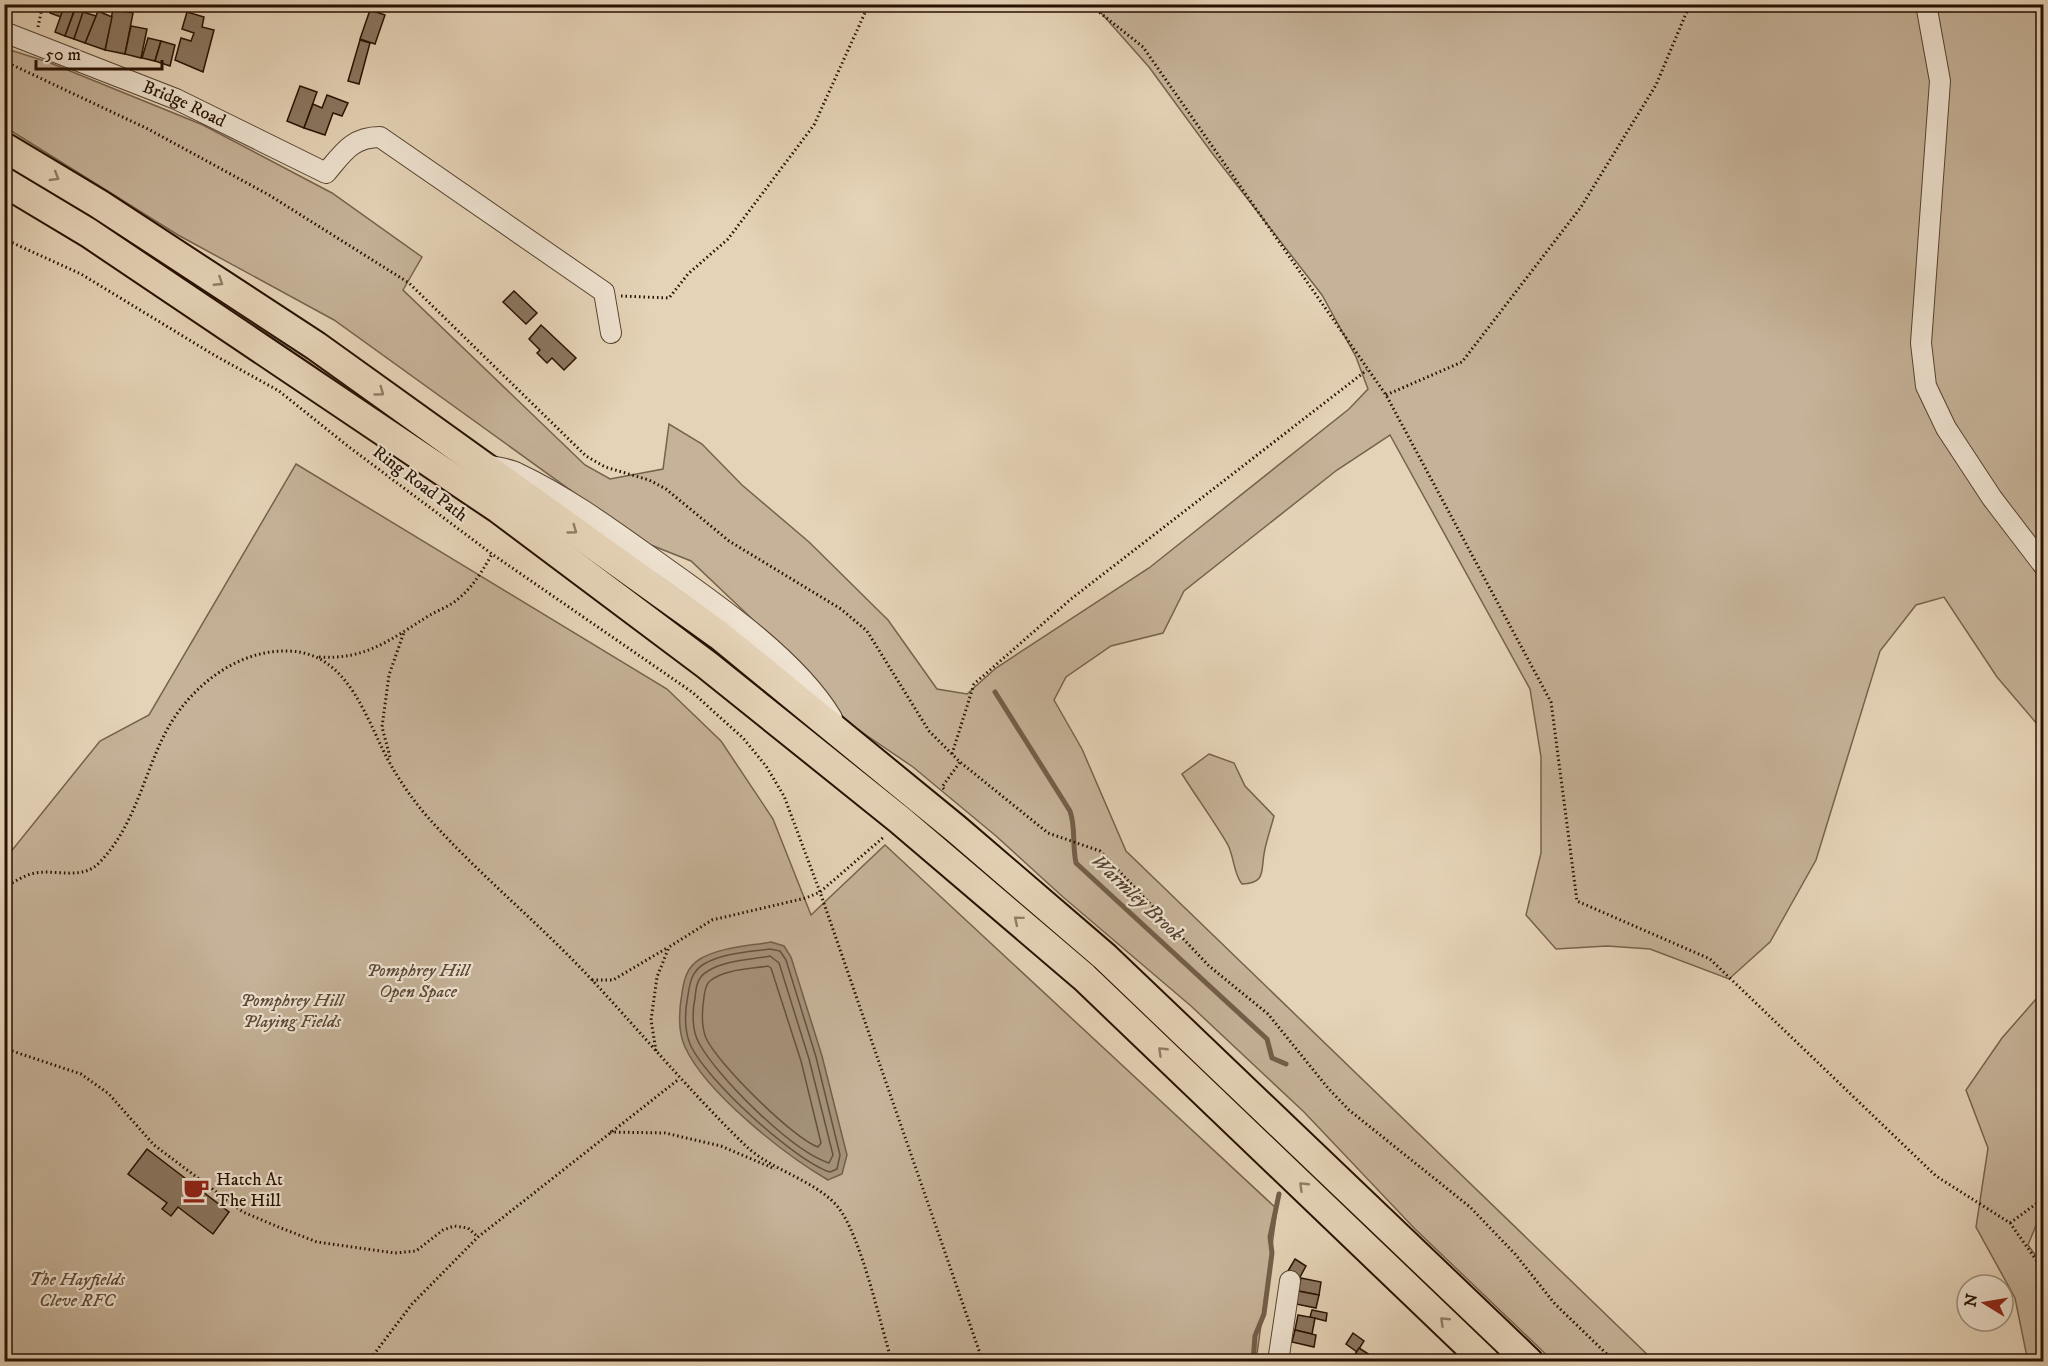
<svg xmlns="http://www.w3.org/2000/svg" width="2048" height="1366" font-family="'IM FELL DW Pica',serif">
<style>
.green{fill:#c5b298;stroke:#76624d;stroke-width:1.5}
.water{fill:#a49179;stroke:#725e49;stroke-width:1.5}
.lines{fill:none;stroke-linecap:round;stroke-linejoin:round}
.shore{stroke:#66513e;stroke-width:1.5}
.stream{stroke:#725e49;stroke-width:5}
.building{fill:#8a7660;stroke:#271102;stroke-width:1.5}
.minor-casing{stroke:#56422f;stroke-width:22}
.highway-casing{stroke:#271102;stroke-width:32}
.path{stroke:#271102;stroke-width:3;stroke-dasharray:1.5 3;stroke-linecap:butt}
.minor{stroke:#eee2d0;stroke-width:20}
.highway{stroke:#e5d3b7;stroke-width:28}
.oneway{stroke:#907c66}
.labels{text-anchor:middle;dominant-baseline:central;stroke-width:4.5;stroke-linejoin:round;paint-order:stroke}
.street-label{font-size:18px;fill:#271102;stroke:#eee2d0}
.park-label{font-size:18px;font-style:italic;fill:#5e4936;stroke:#eee2d0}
.poi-label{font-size:18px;fill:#271102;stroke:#eee2d0;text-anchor:start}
.water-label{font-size:20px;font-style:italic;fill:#594432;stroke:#eee2d0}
</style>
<rect width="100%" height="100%" fill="#e5d3b7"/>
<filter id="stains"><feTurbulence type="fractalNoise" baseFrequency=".00333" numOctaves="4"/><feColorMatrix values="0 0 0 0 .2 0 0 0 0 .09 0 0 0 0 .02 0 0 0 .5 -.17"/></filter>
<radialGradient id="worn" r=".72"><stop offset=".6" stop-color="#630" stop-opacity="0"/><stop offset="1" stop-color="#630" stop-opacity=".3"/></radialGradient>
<g class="green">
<polygon points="1094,5 2043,5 2043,731 1997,677 1944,597 1916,605 1880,651 1816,860 1770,942 1729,979 1650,949 1607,946 1556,949 1526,915 1541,853 1541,757 1530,689 1390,435 1337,470 1184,591 1163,633 1111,646 1066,677 1054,700 1082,749 1126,851 1654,1361 1553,1361 1415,1229 1304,1112 1191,1006 1063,897 996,836 913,767 844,720 788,653 691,561 641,541 334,320 178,235 5,127 4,48 48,62 203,125 332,193 422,257 403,290 585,465 610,479 663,469 669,424 702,444 742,485 809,542 888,620 937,689 967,694 996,668 1149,568 1349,409 1368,389 1356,357 1322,295 1212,153 1149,67"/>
<path d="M4 163C318 354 617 568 902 801L898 805 517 507 254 325 5 167Z"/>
<polygon points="296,464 667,689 721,741 773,819 811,915 885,845 1277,1209 1256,1361 5,1361 5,859 100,741 149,715"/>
<path d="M1209 754 1234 763 1245 786 1274 816C1271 828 1266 841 1264 854 1261 871 1266 883 1242 884 1234 875 1234 857 1228 845 1214 821 1197 798 1182 774Z"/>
<polygon points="2043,991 2043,1208 2028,1245 2043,1266 2044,1361 2028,1362 2015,1298 1976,1227 1988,1148 1966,1090 2002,1038"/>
</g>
<path class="water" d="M771 942 784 946 791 957 822 1056 847 1155 842 1174 828 1180C785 1155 706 1093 685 1047 678 1032 679 1010 682 993 684 979 687 967 700 959 720 947 749 946 771 942Z"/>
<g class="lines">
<g class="shore">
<path d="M770 949 780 951 786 960 816 1057 840 1155 837 1169 830 1172C795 1161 705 1079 690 1044 684 1029 685 1010 688 995 690 982 692 971 704 964 723 953 749 952 770 949Z"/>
<path d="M770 956 779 963 809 1059 833 1155 829 1163C793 1152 717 1077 699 1043 692 1031 692 1012 695 998 696 987 697 977 708 971 725 960 751 960 770 956Z"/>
<path d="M768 966 771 968 801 1061 821 1143 818 1147C794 1139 717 1063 706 1038 701 1026 702 1010 704 997 705 991 705 985 710 981 724 969 751 969 768 966Z"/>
</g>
<g class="stream">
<path d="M995 692 1070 811C1076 828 1072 845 1076 863L1267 1039 1272 1058 1286 1064"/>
<polyline points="1253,1362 1255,1336 1264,1314 1272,1253 1270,1237 1279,1194"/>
</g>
</g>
<g class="building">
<polygon points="52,4 65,4 61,17 50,13"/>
<polygon points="65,4 72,4 75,8 65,36 55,32"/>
<polygon points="77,4 86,6 74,39 65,36"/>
<polygon points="113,9 133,13 125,54 105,50"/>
<polygon points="370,10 385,15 375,44 360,39"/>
<polygon points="98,11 112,17 105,50 85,43"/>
<polygon points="83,12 96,16 85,43 74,39"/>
<polygon points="187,12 204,17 202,27 214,30 203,72 175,60 181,38 191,41 194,33 182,29"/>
<polygon points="131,26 147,29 141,58 125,54"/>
<polygon points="148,38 161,41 155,61 142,58"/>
<polygon points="360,40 370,43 359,84 348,81"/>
<polygon points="161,41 175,45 170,66 155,61"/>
<polygon points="300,86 317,92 304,128 287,121"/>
<polygon points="327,95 348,103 342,116 333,113 325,135 304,128 313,104 322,108"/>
<polygon points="514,291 537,313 526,324 503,302"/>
<polygon points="541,325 576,358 564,370 552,358 547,363 537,353 540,350 529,339"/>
<polygon points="147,1149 229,1212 213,1234 178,1207 171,1216 162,1209 167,1203 128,1174"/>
<polygon points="1295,1259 1306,1266 1300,1277 1288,1271"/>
<polygon points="1301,1278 1321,1282 1319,1295 1298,1291"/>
<polygon points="1298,1291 1319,1295 1316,1308 1296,1304"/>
<polygon points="1312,1310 1327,1313 1326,1321 1310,1317"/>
<polygon points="1298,1315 1315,1318 1312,1334 1295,1330"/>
<polygon points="1295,1330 1316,1335 1314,1347 1292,1342"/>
<polygon points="1353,1333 1364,1341 1357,1352 1346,1344"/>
<polygon points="1359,1348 1370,1355 1366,1362 1350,1362"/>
</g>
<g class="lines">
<g class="minor-casing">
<g id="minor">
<polyline points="1926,4 1940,81 1921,343 1926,386 1946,428 1992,498 2044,566"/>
<path id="s1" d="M4 32 176 99 326 173C343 153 352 137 380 137L604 292 611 333"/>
<path d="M491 466C499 468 510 469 517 473 564 495 607 526 649 556 708 598 795 656 832 718"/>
<polyline points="1278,1362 1290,1281"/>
</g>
</g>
<g class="highway-casing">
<g id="highway">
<polyline points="4,147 99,204 316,346 719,635 956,829 1105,957 1529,1362"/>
<polyline points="4,182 89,233 499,509 707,665 900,820 1084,977 1486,1362"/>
</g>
</g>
<g class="path">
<polyline points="1089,4 1143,47 1386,395 1551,702 1577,901 1710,959 1936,1176 2010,1223 2044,1271"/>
<polyline points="38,27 42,8"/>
<polyline points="4,61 148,129 269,195 409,283 586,456 605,467 649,480 666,489 729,541 841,609 867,631 929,731 960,762 1048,833 1100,851 1209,966 1268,1014 1328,1088 1349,1110 1470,1207 1515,1254 1555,1304 1615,1362"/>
<polyline points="4,239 81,274 214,355 279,391 349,447 492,554 692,692 743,738 766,766 784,796 820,892 983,1362"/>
<polyline points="621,296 669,298 688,274 728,239 814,125 869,4"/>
<polyline points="1386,395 1462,362 1581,207 1656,85 1690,4"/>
<path d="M319 657C367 660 391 639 430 615 439 610 450 606 458 599 473 587 483 570 492 554"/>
<polyline points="952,754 974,684 1071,599 1367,370"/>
<polyline points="390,757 382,727 389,675 404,632"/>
<polyline points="944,789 942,787 960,762"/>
<path d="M4 887C15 882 24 875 35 873 58 869 82 881 100 862 137 823 144 771 168 728 192 685 239 649 289 651 351 653 367 724 392 767 403 786 418 807 433 823 483 878 542 926 593 981 645 1037 692 1094 747 1147 773 1171 815 1180 838 1207 861 1236 880 1323 892 1362"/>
<polyline points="4,921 10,966 4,988"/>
<polyline points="592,980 613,980 667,948"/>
<polyline points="12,1051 81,1074 109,1094 154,1145 243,1212 281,1228 317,1242 395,1253 416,1251 443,1230 454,1226 468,1228 478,1237"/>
<polyline points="656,1051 651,1020 657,977 669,947 712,920 806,898 820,892 885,836"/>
<polyline points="610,1132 665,1133 721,1146 775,1169"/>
<polyline points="2010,1223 2044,1198"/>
<polyline points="368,1362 412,1304 478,1237 679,1079"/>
</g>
<use href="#minor" class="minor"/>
<use href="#highway" class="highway"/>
</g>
<defs><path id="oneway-chevron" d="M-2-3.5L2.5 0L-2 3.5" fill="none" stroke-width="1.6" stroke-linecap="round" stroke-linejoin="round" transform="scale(1.5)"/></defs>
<g class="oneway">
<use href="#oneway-chevron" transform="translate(55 177) rotate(31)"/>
<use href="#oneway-chevron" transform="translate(219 282) rotate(33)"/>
<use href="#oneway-chevron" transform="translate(380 392) rotate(36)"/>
<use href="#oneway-chevron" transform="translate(573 530) rotate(36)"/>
<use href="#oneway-chevron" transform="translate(1018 920) rotate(-140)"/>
<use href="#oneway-chevron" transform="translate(1162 1051) rotate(-136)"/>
<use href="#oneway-chevron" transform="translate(1303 1186) rotate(-136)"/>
<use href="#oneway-chevron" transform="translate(1444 1321) rotate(-136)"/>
</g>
<defs>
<g id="cafe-bare" transform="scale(2.07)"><path d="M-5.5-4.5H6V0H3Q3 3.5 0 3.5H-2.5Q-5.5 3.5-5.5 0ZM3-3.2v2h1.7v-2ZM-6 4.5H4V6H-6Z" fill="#8f2418" stroke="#eee2d0" stroke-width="2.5" paint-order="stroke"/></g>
</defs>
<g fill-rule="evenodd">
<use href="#cafe-bare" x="196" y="1190"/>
</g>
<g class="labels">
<g class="street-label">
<text stroke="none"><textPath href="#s1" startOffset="194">Bridge Road</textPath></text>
<text transform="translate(420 484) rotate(37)">Ring Road Path</text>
</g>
<g class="park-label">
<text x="418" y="971">Pomphrey Hill<tspan x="418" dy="21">Open Space</tspan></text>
<text x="292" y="1001">Pomphrey Hill<tspan x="292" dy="21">Playing Fields</tspan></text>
<text x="77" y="1280">The Hayfields<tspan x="77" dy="21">Cleve RFC</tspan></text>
</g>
<g class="poi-label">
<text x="216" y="1180">Hatch At<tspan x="216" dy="21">The Hill</tspan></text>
</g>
<g class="water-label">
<text transform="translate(1137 898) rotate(43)">Warmley Brook</text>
</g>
</g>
<rect width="2048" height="1366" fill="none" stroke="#e5d3b7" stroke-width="24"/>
<rect x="6" y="6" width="2036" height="1354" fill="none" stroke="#271102" stroke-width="3"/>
<rect x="12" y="12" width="2024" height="1342" fill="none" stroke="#271102" stroke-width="1.5"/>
<g transform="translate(1985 1303) rotate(281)"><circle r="28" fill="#eee2d0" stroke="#9e8e7e" stroke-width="1.5"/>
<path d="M0-4.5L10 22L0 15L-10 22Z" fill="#8f2418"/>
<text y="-9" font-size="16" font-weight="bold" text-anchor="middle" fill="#271102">N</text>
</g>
<path d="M36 60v9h126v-9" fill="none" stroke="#271102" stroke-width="3"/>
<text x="45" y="60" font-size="18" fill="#271102" stroke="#eee2d0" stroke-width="4.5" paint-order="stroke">50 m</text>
<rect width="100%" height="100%" filter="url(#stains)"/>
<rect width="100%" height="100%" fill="url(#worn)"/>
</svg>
